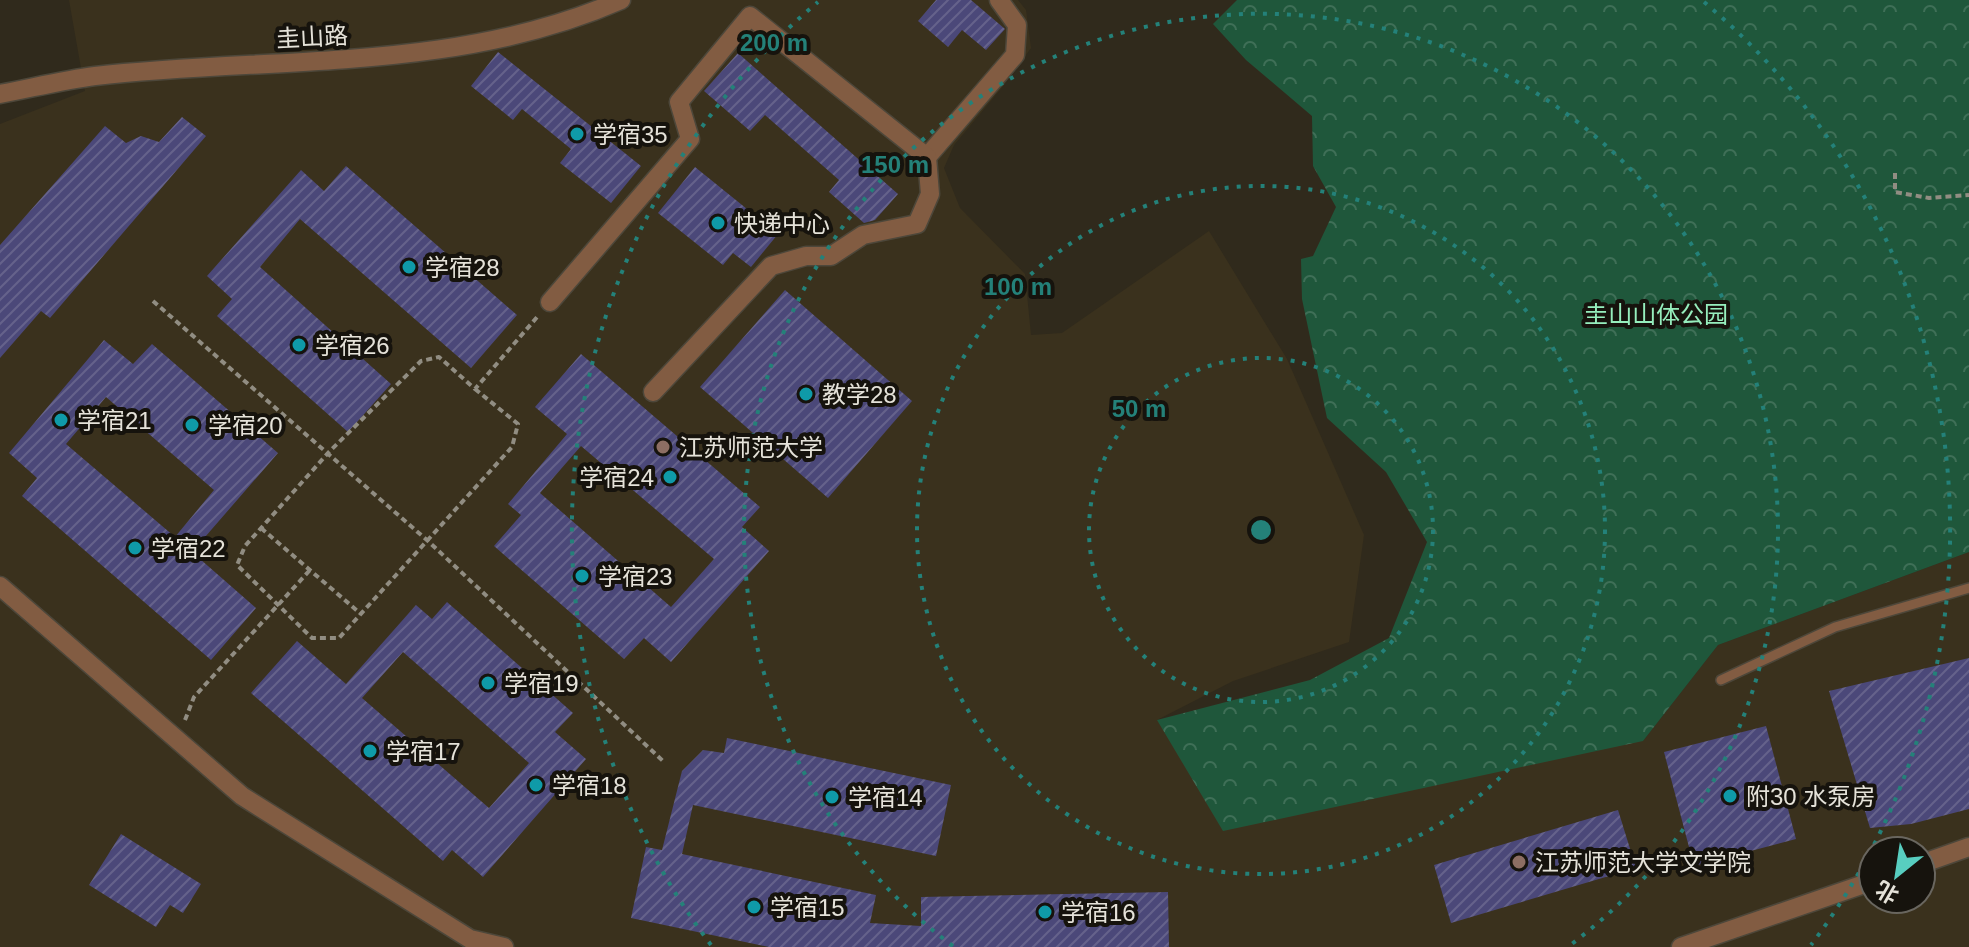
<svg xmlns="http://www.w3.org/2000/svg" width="1969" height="947" font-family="Arial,'Noto Sans SC',sans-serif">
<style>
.built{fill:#3a311d;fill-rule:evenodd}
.forest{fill:url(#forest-crowns)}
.building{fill:url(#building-hatch);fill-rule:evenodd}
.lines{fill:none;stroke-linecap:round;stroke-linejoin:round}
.service-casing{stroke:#4d473a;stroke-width:12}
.minor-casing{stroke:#4d473a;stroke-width:21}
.path{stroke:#918d82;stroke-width:4;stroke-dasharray:6 4;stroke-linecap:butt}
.service{stroke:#825c42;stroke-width:9}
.minor{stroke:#825c42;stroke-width:18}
.ring{fill:none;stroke:#248179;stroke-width:4;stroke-dasharray:4 8}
.culture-dot{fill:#0f9aa8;stroke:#16130d;stroke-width:3}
.education-dot{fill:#8d6e63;stroke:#16130d;stroke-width:3}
.labels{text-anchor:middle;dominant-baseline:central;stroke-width:8;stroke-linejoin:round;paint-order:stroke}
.street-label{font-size:24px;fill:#e5e2d9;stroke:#16130d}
.poi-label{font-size:24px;fill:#e5e2d9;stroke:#16130d;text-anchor:start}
.park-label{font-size:24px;fill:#96eebd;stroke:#16130d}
.centre{fill:#248179;stroke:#16130d;stroke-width:4}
.ring-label{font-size:24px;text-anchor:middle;font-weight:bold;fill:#248179;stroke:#16130d;stroke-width:8;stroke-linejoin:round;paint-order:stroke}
</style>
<defs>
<pattern id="forest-crowns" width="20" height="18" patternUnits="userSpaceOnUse" patternTransform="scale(2)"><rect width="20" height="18" fill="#1f573b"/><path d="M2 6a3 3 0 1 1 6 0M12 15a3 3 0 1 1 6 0" fill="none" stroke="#3f6f57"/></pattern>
<pattern id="building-hatch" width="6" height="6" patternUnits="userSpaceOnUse" patternTransform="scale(2)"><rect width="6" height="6" fill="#4b4879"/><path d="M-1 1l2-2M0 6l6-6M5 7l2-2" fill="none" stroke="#65628b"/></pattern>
</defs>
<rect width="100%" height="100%" fill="#302a1c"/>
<path class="built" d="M69 0H1018L1026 10 1031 48 1005 84 954 145 944 168 960 208 1025 274 1031 335 1062 333 1209 231 1287 359 1364 535 1349 642 1233 681 1157 720 1643 741 1718 645 1969 552V947H0V124L85 91ZM1873 851H1921V899H1873Z"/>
<polygon class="forest" points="1237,0 1969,0 1969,552 1718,645 1643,741 1223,831 1157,720 1310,680 1389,638 1427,542 1386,472 1327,418 1302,299 1301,259 1313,256 1336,207 1313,166 1312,116 1246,60 1213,24"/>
<g class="building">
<polygon points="936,0 971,0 1005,29 986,50 962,30 948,47 918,21"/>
<polygon points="498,52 641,166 611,203 560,163 571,149 522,109 513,120 471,86"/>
<polygon points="738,53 898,194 875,220 864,223 829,192 839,180 765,115 750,131 704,91"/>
<polygon points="182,117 206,136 50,318 41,311 0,358 0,245 105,126 126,143 141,136 159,142"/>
<polygon points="346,166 517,315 471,368 300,219 260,267 391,384 348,432 217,316 232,299 207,276 301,170 324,191"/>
<polygon points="695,167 778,234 751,267 733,253 723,265 658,213"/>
<polygon points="785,290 912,401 828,498 700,387"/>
<path d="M104 340 133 364 152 344 278 453 192 552 256 608 211 660 22 496 37 478 9 453ZM106 397 214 490 175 537 66 444Z"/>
<path d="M581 354 760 507 742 527 769 551 671 662 644 638 624 659 494 546 521 515 508 504 567 434 535 407ZM581 446 714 559 671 607 540 493Z"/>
<path d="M447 602 573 713 555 732 586 759 483 877 452 850 443 861 251 693 297 641 346 684 416 605 432 619ZM403 652 529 763 489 808 362 698Z"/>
<polygon points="1969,658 1969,809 1911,824 1870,828 1829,691"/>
<polygon points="1766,726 1796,839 1694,866 1664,752"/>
<polygon points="727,738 951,785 936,856 693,805 682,854 876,895 870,923 921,926 921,897 1168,892 1169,947 769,947 631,918 646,847 662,850 682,771 703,750 724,753"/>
<polygon points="1618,810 1636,868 1451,923 1434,865"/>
<polygon points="121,834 201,884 183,913 170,905 156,927 89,885"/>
</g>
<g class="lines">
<g class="service-casing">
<polyline id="service" points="1721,680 1835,627 1969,588"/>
</g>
<g class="minor-casing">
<g id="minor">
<path d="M0 94C32 88 64 80 95 76 272 56 455 73 621 0"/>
<polyline points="927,157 1015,55 1017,25 999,0"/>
<polyline points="550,302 690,139 679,102 750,16 927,157 930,194 917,224 863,235 831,256 806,256 771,266 653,392"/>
<polyline points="0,586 242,796 470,939 504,947"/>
<polyline points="1921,864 1969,847"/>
<polyline points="1681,947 1873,881"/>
</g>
</g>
<g class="path">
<polyline points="1895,173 1895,192 1929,198 1969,195"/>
<polyline points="153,301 428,541 664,762"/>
<polyline points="475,389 518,424 512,447 339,638 312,638 237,565 245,546 329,452 421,361 439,357 475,389 538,316"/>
<polyline points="261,528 361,614"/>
<polyline points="185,720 194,697 310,570"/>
</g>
<use href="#service" class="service"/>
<use href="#minor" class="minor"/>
</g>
<g class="ring">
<circle cx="1261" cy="530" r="172"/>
<circle cx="1261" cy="530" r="344"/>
<path d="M953 946A517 517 0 1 1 1569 946"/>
<path d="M711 945A689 689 0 0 1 818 2M1704 2A689 689 0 0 1 1811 945"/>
</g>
<g class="culture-dot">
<circle cx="577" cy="134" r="8"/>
<circle cx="718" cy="223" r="8"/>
<circle cx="409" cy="267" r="8"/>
<circle cx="299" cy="345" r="8"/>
<circle cx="806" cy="394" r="8"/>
<circle cx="61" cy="420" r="8"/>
<circle cx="192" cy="425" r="8"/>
<circle cx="670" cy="477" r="8"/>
<circle cx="135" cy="548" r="8"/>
<circle cx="582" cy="576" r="8"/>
<circle cx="488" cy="683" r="8"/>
<circle cx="370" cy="751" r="8"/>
<circle cx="536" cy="785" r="8"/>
<circle cx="1730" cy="796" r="8"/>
<circle cx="832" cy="797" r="8"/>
<circle cx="754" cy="907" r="8"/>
<circle cx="1045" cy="912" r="8"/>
</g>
<g class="education-dot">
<circle cx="663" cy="447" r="8"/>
<circle cx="1519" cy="862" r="8"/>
</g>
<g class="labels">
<g class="street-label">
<text transform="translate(312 37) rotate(-3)">圭山路</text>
</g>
<g class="poi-label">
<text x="593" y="134">学宿35</text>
<text x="734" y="223">快递中心</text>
<text x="425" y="267">学宿28</text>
<text x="315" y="345">学宿26</text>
<text x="822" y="394">教学28</text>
<text x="77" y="420">学宿21</text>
<text x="208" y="425">学宿20</text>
<text x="679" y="447">江苏师范大学</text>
<text x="654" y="477" text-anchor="end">学宿24</text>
<text x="151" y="548">学宿22</text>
<text x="598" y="576">学宿23</text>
<text x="504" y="683">学宿19</text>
<text x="386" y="751">学宿17</text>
<text x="552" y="785">学宿18</text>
<text x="1746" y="796">附30 水泵房</text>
<text x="848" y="797">学宿14</text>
<text x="1535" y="862">江苏师范大学文学院</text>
<text x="770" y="907">学宿15</text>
<text x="1061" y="912">学宿16</text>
</g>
<g class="park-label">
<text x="1656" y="314">圭山山体公园</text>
</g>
</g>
<circle cx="1261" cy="530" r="12" class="centre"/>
<g class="ring-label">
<text x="774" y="51">200 m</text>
<text x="895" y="173">150 m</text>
<text x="1018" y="295">100 m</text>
<text x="1139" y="417">50 m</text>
</g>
<g transform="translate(1897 875) rotate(210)"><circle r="38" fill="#16130d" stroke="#69665f" stroke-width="2"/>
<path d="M0-6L14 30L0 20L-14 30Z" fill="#58cec0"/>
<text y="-12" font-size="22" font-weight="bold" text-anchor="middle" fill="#e5e2d9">北</text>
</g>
</svg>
